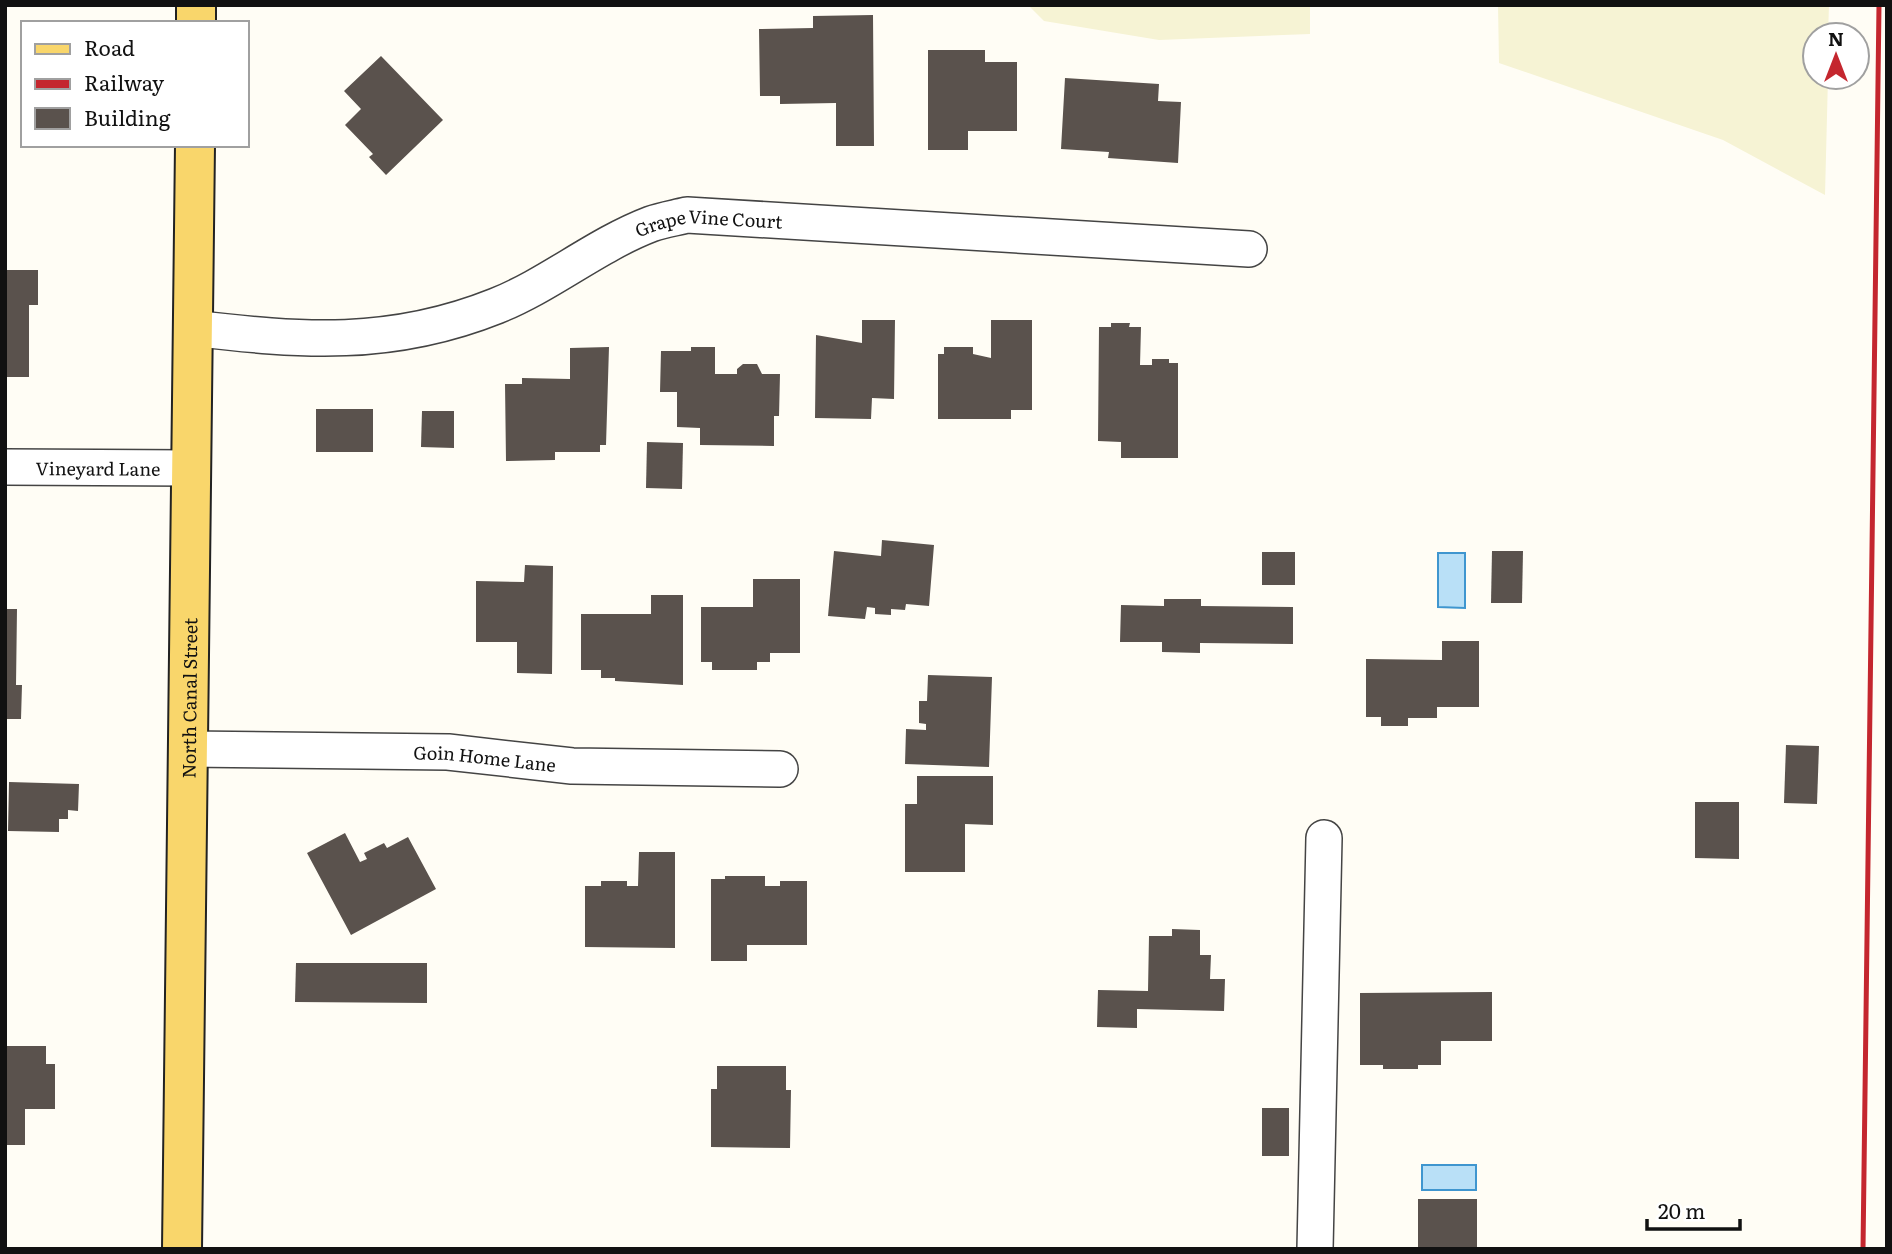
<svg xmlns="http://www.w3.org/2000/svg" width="1892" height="1254" font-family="Literata,serif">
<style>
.farmland{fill:#f6f3d4}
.water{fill:#b9e0f7;stroke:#3f96cf;stroke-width:2}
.building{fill:#5a524d}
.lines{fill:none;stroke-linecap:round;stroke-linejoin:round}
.minor-casing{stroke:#444;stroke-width:38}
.primary-casing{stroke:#222;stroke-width:42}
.minor{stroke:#fff;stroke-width:35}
.primary{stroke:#f9d66b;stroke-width:38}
.rail{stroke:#c4262e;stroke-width:5}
.labels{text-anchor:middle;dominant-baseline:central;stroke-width:7;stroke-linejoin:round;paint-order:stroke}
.street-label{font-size:18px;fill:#111;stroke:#fff}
</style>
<rect width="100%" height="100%" fill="#fffdf5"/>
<g class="farmland">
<polygon points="1028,5 1310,5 1310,34 1159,40 1044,21"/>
<polygon points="1498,5 1829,5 1828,35 1815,35 1815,77 1828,77 1825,195 1723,140 1499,63"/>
</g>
<g class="water">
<polygon points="1438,553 1465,553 1465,608 1438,607"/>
<rect x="1422" y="1165" width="54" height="25"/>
</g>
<g class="building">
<polygon points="873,15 874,146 836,146 836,103 780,104 780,96 760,96 759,29 813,28 813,16"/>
<polygon points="928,50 985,50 985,62 1017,62 1017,131 968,131 968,150 928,150"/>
<polygon points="381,56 443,120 386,175 369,157 373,154 345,125 361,109 344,91"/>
<polygon points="1065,78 1159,84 1158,101 1181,102 1178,163 1108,158 1109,152 1061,149"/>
<polygon points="5,270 38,270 38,305 29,305 29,377 5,377"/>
<polygon points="862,320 895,320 894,399 872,398 871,419 815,418 816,335 862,343"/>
<polygon points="991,320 1032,320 1032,410 1011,410 1011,419 938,419 938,354 944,354 944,347 973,347 973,354 991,358"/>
<polygon points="1111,323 1130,323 1129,327 1141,327 1140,365 1152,365 1152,359 1169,359 1169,363 1178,363 1178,458 1121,458 1121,442 1098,441 1099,327 1111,327"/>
<polygon points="609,347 606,445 600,445 600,452 555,452 555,460 506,461 505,384 522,384 522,378 570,379 570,348"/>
<polygon points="691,347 715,347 715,374 737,374 737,369 743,364 757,364 762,374 780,374 779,416 774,416 774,446 700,445 700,428 677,427 677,392 660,392 661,351 691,351"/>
<rect x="316" y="409" width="57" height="43"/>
<polygon points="422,411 454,411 454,448 421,447"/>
<polygon points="647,442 683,443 682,489 646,488"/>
<polygon points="882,540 934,545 929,606 906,604 905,610 891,609 891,615 875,614 875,608 867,607 865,619 828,616 834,551 881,556"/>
<polygon points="1492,551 1523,551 1522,603 1491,603"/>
<rect x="1262" y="552" width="33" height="33"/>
<polygon points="525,565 553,566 552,674 517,673 517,642 476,642 476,581 524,582"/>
<polygon points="753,579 800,579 800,653 770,653 770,662 757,662 757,670 712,670 712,662 701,662 701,607 753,607"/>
<polygon points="651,595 683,595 683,685 615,681 615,678 601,678 601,670 581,670 581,614 651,614"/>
<polygon points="1164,599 1201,599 1201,606 1293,607 1293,644 1200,643 1200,653 1162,652 1162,642 1120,642 1121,605 1164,606"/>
<polygon points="5,609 17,609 16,685 22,685 21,719 5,719"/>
<polygon points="1442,641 1479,641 1479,707 1437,707 1437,718 1408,718 1408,726 1381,726 1381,717 1366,717 1366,659 1442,660"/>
<polygon points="928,675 992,677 989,767 905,764 906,729 926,730 926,724 919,723 919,701 927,701"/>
<polygon points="1786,745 1819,746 1817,804 1784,803"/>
<polygon points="917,776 993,776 993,825 965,824 965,872 905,872 905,804 917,804"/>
<polygon points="9,782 79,784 78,811 68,810 68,819 59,819 59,832 8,831"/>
<polygon points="1695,802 1739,802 1739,859 1695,858"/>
<polygon points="345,833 360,862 367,859 364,853 384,843 387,848 408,837 436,889 351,935 307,853"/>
<polygon points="639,852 675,852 675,948 585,947 585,886 601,886 601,881 627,881 627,886 638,886"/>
<polygon points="725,876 765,876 765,886 780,886 780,881 807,881 807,945 747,945 747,961 711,961 711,879 725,879"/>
<polygon points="1172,929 1200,930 1200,955 1211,955 1210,979 1225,979 1224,1011 1137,1009 1137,1028 1097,1027 1098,990 1148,991 1149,936 1172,936"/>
<polygon points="296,963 427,963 427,1003 295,1002"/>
<polygon points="1492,992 1492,1041 1441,1041 1441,1065 1418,1065 1418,1069 1383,1069 1383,1065 1360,1065 1360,993"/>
<polygon points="5,1046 46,1046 46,1064 55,1064 55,1109 25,1109 25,1145 5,1145"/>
<polygon points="717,1066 786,1066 786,1090 791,1090 790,1148 711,1147 711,1089 717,1089"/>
<rect x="1262" y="1108" width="27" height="48"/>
<rect x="1418" y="1199" width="59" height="50"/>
</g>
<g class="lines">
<g class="minor-casing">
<g id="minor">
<path id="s1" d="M192 328C301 341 391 348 496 306 549 285 596 245 651 224 662 220 675 218 687 215L1249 249"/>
<path id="s2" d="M5 467 190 468"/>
<path id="s3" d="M187 749 448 752 572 766 780 769"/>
<polyline points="1315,1249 1324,838"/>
</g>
</g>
<g class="primary-casing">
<g id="primary">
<polyline points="196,23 196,5"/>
<path id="s4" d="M182 1249 195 145"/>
</g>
</g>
<use href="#minor" class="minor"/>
<use href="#primary" class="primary"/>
<polyline class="rail" points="1863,1249 1879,5"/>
</g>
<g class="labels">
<g class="street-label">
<text stroke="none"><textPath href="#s1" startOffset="542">Grape Vine Court</textPath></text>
<text stroke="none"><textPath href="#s2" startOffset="93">Vineyard Lane</textPath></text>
<text stroke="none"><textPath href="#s4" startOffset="551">North Canal Street</textPath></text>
<text stroke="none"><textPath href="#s3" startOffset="298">Goin Home Lane</textPath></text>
</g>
</g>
<rect width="1892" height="1254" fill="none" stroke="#111111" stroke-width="14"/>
<rect x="21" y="21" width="228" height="126" fill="#ffffff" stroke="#a0a0a0" stroke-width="2"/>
<rect x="35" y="44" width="35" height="10" fill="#f9d66b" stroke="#a0a0a0" stroke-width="2"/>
<text x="84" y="56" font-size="21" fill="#111111">Road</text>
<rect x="35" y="79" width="35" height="10" fill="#c4262e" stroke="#a0a0a0" stroke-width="2"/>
<text x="84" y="91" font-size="21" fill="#111111">Railway</text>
<rect x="35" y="108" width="35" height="21" fill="#5a524d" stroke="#a0a0a0" stroke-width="2"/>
<text x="84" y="126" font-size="21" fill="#111111">Building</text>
<g transform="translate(1836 56)"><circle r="33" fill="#ffffff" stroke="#a0a0a0" stroke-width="2"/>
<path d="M0-5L12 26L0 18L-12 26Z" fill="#c4262e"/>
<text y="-10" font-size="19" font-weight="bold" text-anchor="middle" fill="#111111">N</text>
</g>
<path d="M1647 1219v10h93v-10" fill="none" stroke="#111111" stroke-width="3.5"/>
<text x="1658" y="1219" font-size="21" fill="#111111" stroke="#ffffff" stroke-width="5" paint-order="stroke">20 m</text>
</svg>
